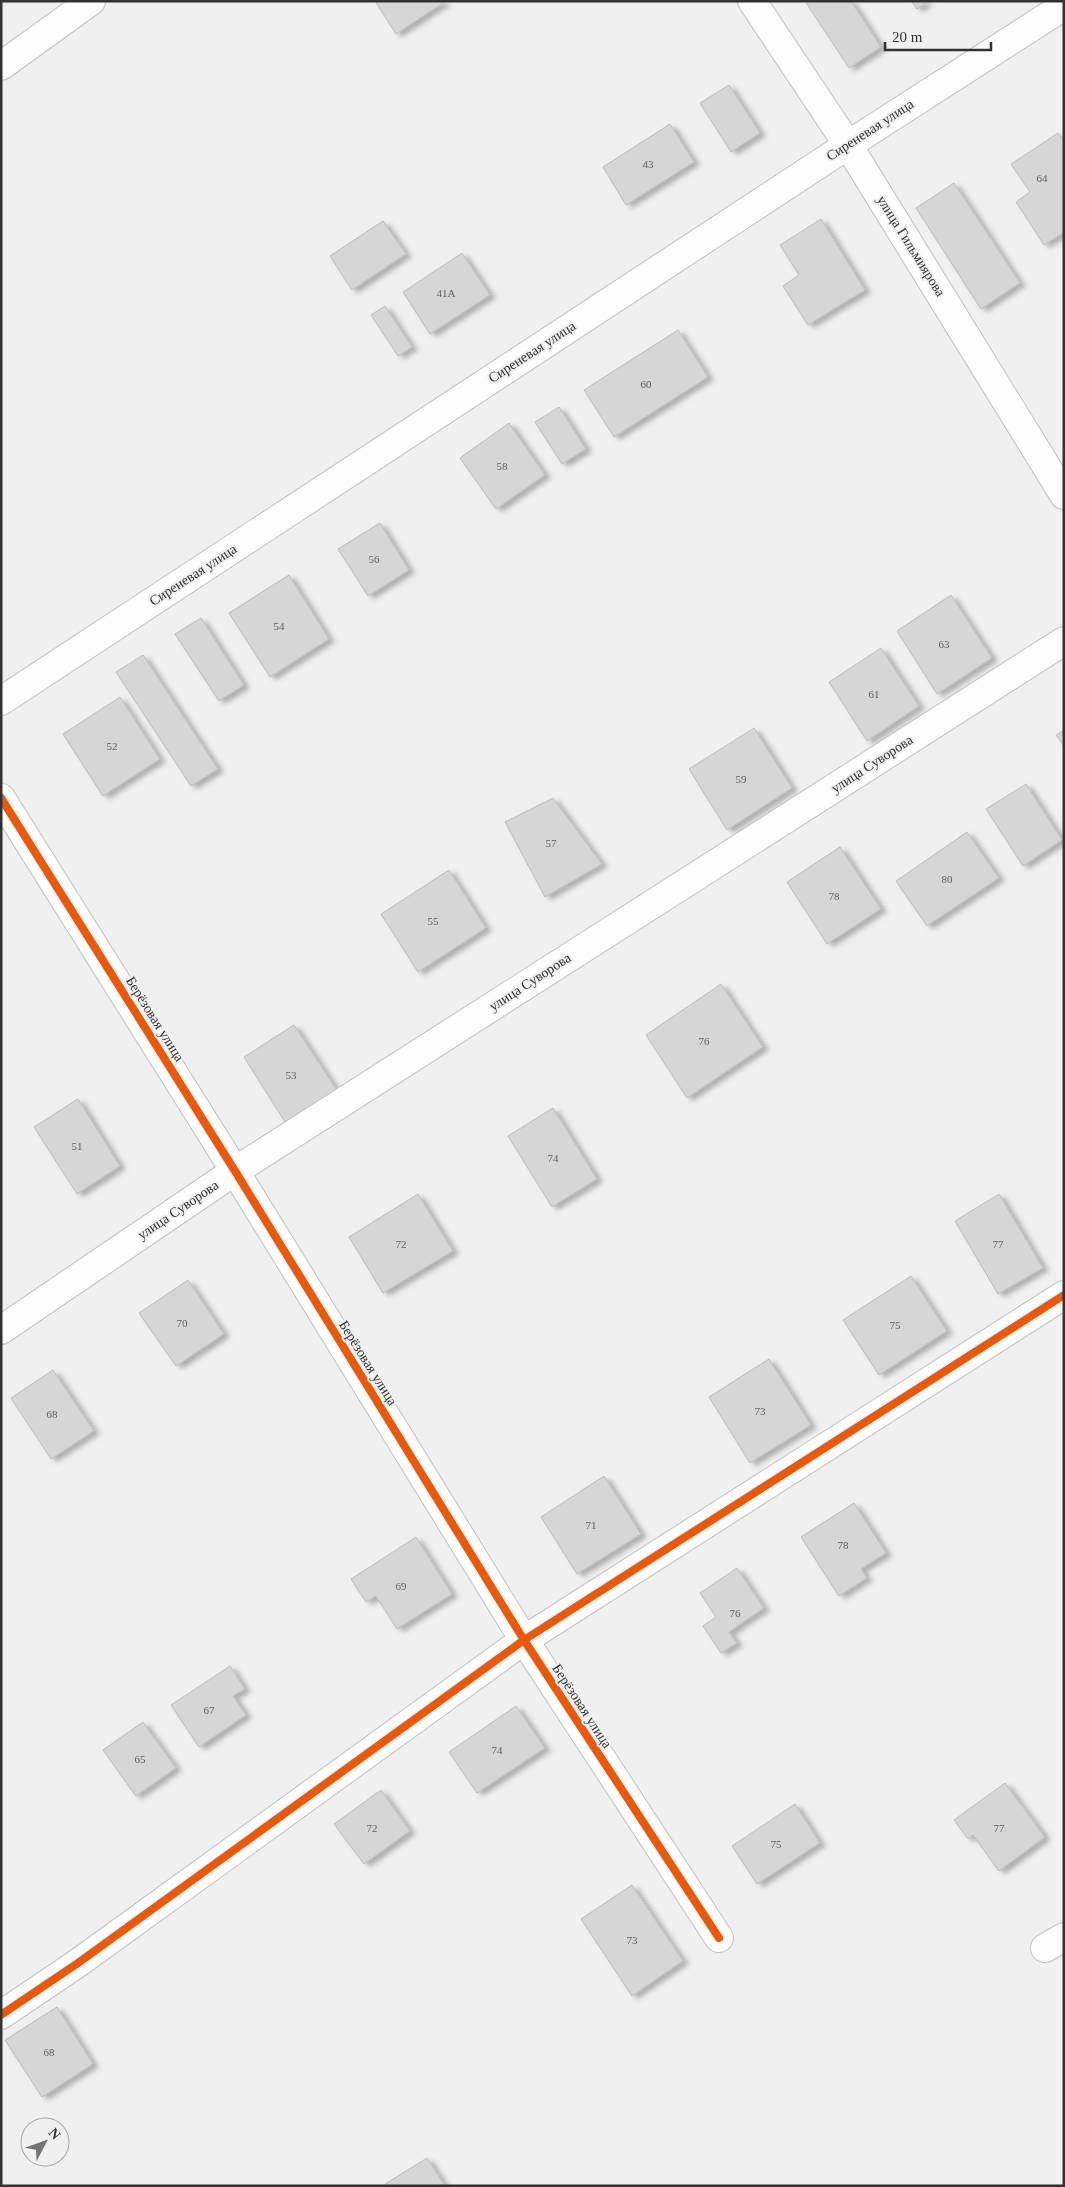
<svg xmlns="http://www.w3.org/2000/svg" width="1065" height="2187" font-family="Georgia,serif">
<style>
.building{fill:#d6d6d7;stroke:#bbbbbc;filter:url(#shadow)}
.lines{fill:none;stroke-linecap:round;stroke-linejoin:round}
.street-casing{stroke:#c0c0c0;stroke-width:30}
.secondary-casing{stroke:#c0c0c0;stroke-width:30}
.street{stroke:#fdfdfd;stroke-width:28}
.secondary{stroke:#fdfdfd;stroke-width:28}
.cycleway-casing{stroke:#f0f0f1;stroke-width:11}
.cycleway{stroke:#e8590c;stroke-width:8}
.labels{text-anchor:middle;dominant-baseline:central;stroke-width:4;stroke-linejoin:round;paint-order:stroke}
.number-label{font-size:11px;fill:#5e5e5e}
.street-label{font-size:14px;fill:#323232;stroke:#f0f0f1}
</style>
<defs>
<filter id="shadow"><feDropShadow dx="5.5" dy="3" stdDeviation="2.5" flood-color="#0004"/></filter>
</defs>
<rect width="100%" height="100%" fill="#f0f0f1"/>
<g class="building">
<polygon points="375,1 446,1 396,34"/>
<polygon points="805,1 851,1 881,47 849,68"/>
<polygon points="911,1 928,1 917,9"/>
<polygon points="729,85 760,133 731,152 700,103"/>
<polygon points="670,124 694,162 626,205 603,167"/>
<polygon points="1058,133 1064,141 1064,232 1044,245 1016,202 1030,192 1011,164"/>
<polygon points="954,183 1020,283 981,309 916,208"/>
<polygon points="821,219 865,290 808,325 783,286 799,275 780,245"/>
<polygon points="383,221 406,254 352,290 330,256"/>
<polygon points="462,253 490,295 430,334 403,292"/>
<polygon points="385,306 412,347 398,356 371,315"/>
<polygon points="678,330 708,377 614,437 584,390"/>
<polygon points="559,407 586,449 562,464 535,422"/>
<polygon points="509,423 545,475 496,509 460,458"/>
<polygon points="380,523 409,570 368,596 338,549"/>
<polygon points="289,575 329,639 270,677 229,613"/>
<polygon points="951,595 992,658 937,694 897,631"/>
<polygon points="201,618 244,685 219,701 175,634"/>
<polygon points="881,648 919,706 867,741 829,682"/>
<polygon points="143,655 218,769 191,786 116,672"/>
<polygon points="120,697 160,759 103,796 63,734"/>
<polygon points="754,728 792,788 727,830 689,769"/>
<polygon points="1064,730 1064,746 1056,735"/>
<polygon points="1026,784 1062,840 1023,866 986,809"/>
<polygon points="553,798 602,864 545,897 505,822"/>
<polygon points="967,832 999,878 927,926 896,881"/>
<polygon points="840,847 881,909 827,944 787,882"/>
<polygon points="449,870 486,928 418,972 381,914"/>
<polygon points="721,984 763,1047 687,1098 646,1035"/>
<polygon points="294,1025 338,1092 287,1125 244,1057"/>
<polygon points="78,1099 120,1166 77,1194 34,1127"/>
<polygon points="553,1108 597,1179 552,1207 508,1136"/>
<polygon points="418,1194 453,1251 383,1293 349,1237"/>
<polygon points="999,1194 1043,1268 998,1294 955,1221"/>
<polygon points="911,1276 947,1331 879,1375 843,1320"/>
<polygon points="188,1280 224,1334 176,1366 139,1313"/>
<polygon points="769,1359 811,1425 750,1463 709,1397"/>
<polygon points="53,1370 94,1431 51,1459 11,1398"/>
<polygon points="604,1476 641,1534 577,1574 541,1517"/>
<polygon points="854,1503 886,1553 861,1569 867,1578 839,1596 801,1537"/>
<polygon points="416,1537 452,1594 397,1629 376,1596 366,1602 351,1579"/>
<polygon points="737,1568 764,1608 729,1632 737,1643 721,1653 703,1626 716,1617 700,1593"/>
<polygon points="230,1666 245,1689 233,1696 246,1715 199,1747 171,1705"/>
<polygon points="516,1706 545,1748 477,1793 449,1752"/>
<polygon points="143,1722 176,1768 136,1796 103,1750"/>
<polygon points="1005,1783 1045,1837 999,1871 973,1835 968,1839 954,1820"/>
<polygon points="381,1790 410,1831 364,1864 334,1824"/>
<polygon points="795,1804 820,1843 757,1884 732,1846"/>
<polygon points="632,1885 683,1961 632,1996 581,1919"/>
<polygon points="57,2007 93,2064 42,2097 5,2040"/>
<polygon points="427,2158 445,2186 382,2186"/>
</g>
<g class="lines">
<g class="street-casing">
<g id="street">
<polyline points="752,1 848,145 1064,495"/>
<polyline points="1,701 848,145 1064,6"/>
<polyline points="1,798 235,1171 524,1640 719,1938"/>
<polyline points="1,1330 235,1171 1064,641"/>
<polyline points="1045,1948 1064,1937"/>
<polyline points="1,2015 78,1963 524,1640 1064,1295"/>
</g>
</g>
<g class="secondary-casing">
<polyline id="secondary" points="1,66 91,1"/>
</g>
<use href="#street" class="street"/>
<use href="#secondary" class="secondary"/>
<g class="cycleway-casing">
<g id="cycleway">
<polyline points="1,798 235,1171 524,1640 719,1938"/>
<polyline points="1,2015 78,1963 524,1640 1064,1295"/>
</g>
</g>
<use href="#cycleway" class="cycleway"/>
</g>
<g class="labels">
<g class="number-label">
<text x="648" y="164">43</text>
<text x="1042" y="178">64</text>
<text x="446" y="293">41А</text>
<text x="646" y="384">60</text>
<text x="502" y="466">58</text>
<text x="374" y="559">56</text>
<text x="279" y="626">54</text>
<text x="944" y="644">63</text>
<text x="874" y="694">61</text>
<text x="112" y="746">52</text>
<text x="741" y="779">59</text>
<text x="551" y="843">57</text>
<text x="947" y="879">80</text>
<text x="834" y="896">78</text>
<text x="433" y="921">55</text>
<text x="704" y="1041">76</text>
<text x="291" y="1075">53</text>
<text x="77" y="1146">51</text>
<text x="553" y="1158">74</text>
<text x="401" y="1244">72</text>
<text x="998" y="1244">77</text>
<text x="182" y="1323">70</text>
<text x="895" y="1325">75</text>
<text x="760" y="1411">73</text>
<text x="52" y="1414">68</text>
<text x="591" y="1525">71</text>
<text x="843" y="1545">78</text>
<text x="401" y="1586">69</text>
<text x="735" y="1613">76</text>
<text x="209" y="1710">67</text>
<text x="497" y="1750">74</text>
<text x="140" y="1759">65</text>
<text x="372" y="1828">72</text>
<text x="999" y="1828">77</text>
<text x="776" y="1844">75</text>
<text x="632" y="1940">73</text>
<text x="49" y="2052">68</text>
</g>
<g class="street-label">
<text transform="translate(870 130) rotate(-33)">Сиреневая улица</text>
<text transform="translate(911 246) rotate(58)">улица Гильмиярова</text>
<text transform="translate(532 352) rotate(-33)">Сиреневая улица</text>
<text transform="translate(193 575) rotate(-33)">Сиреневая улица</text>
<text transform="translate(872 764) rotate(-33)">улица Суворова</text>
<text transform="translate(530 982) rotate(-33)">улица Суворова</text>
<text transform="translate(155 1019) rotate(58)">Берёзовая улица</text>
<text transform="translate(178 1210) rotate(-34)">улица Суворова</text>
<text transform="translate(368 1363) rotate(58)">Берёзовая улица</text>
<text transform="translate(582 1706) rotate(57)">Берёзовая улица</text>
</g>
</g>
<rect width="1065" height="2187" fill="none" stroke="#323232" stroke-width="5"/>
<g transform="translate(45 2142) rotate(49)"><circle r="24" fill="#f0f0f1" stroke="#a4a4a5"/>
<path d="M0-4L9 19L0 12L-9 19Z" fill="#747475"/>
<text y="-8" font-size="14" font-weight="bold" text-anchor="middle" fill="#323232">N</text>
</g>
<path d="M885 42v8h106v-8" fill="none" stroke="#323232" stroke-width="2.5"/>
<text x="892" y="42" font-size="15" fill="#323232" stroke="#f0f0f1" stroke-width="4" paint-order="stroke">20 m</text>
</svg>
